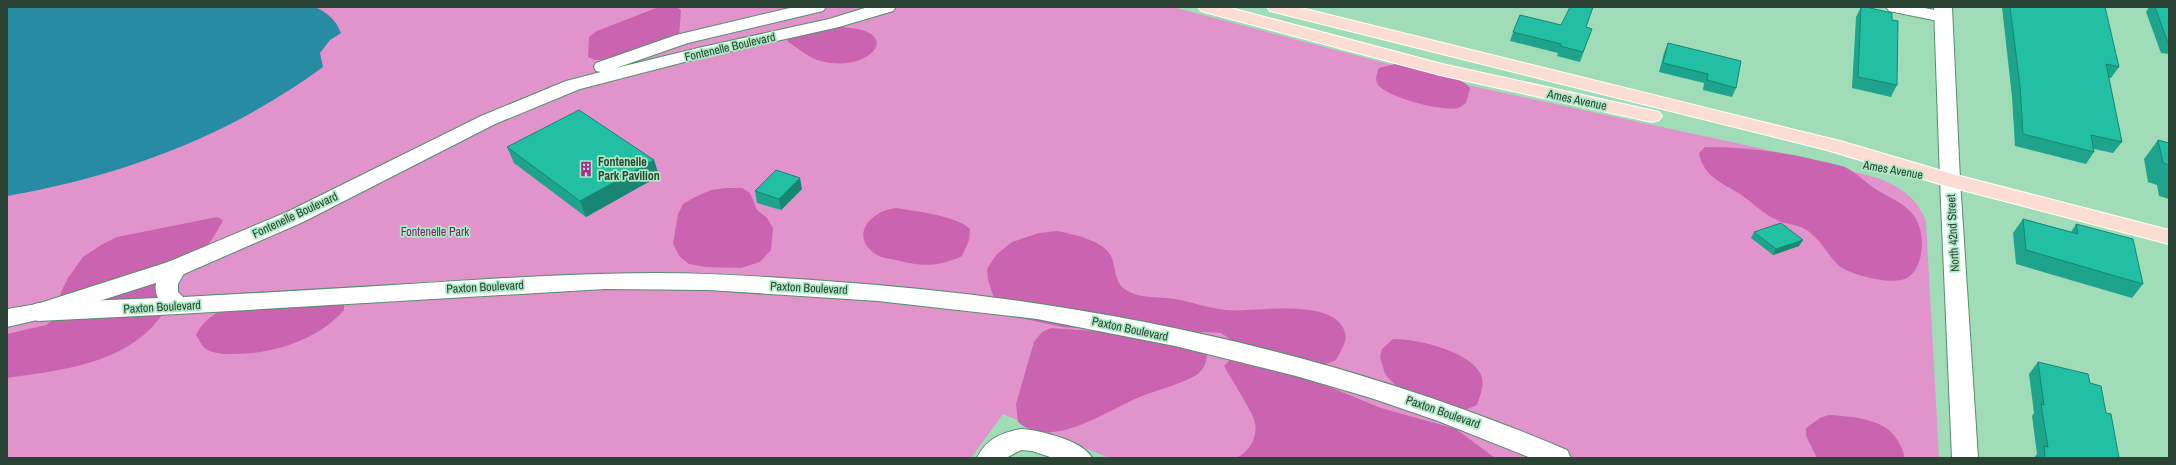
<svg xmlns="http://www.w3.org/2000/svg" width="2176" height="465" font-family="'Archivo Narrow',sans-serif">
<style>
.green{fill:#e193cb}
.forest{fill:#ca64b1}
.water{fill:#268ba3}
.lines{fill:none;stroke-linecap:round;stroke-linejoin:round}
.minor-casing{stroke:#558f6d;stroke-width:2}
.tertiary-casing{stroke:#558f6d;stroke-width:2}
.secondary-casing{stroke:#558f6d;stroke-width:2}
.primary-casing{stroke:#fff;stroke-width:2}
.minor{fill:#fff;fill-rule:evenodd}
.tertiary{fill:#fff;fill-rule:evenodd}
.secondary{fill:#fff;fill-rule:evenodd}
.primary{fill:#fbddd4;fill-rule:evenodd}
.wall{fill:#1ea48d}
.shaded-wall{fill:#188673}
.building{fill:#23bfa4;stroke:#188673}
.labels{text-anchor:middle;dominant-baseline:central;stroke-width:3.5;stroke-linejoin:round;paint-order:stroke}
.street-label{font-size:12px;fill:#2b4335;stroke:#ace9c4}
.poi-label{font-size:12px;font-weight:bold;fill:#2b4335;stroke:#ace9c4;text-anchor:start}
.park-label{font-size:12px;fill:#7d216a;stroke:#ace9c4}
</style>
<rect width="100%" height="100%" fill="#a0dcb8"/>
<path class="green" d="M7 7H1173L1472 86 1768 150 1878 178C1900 187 1919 199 1926 222L1939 458H1109L1003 414 971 458H7Z"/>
<g class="forest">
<polygon points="676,7 681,10 679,36 602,60 595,60 588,57 589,37 597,31 656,8"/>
<path d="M835 27C911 27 870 77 817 60 807 56 798 48 788 42L787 38Z"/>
<path d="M1395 64C1412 66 1460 74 1470 88L1466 103C1464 104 1461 107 1458 108 1444 112 1383 97 1377 83 1375 78 1377 73 1379 68Z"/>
<path d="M1705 147C1743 147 1779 151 1816 160 1825 162 1836 164 1845 167 1857 173 1866 183 1877 190 1903 205 1921 210 1922 244 1922 255 1918 272 1907 278 1894 286 1849 275 1838 265 1827 254 1818 235 1803 228 1795 224 1785 224 1777 220 1763 214 1752 202 1740 194 1722 183 1703 176 1699 153Z"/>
<polygon points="726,188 742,188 750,193 757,210 767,218 773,228 771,250 760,262 741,268 706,267 689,264 680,257 673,244 678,214 683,204 695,197 711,190"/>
<path d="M896 208C914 211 958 216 970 229L969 240 962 256C938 267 922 267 896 260 891 259 883 258 879 256 848 239 868 211 896 208Z"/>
<path d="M217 217 223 220C212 244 193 261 178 281 170 293 167 308 159 319 123 365 60 370 7 378V334L46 325 56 318 61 292 68 278 83 257 101 245 117 237Z"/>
<path d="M1057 231C1072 234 1103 240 1111 256 1116 267 1114 278 1122 287 1126 291 1136 295 1142 296 1152 298 1164 297 1175 299 1192 302 1208 308 1225 310 1253 313 1333 296 1345 332 1348 341 1340 352 1336 360L1321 366 1236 343 1221 333 1204 332 1182 335 1063 327 1025 319 1008 313 994 298 988 280 987 269 996 255 1012 242 1039 233Z"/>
<path d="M338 300 344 305V310C318 340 273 354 234 354 225 354 212 354 205 348 201 345 199 339 196 335 203 321 212 315 225 308Z"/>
<path d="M1051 328 1136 334 1194 346 1207 354C1206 362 1205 367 1199 373 1190 381 1155 391 1142 396 1109 409 1051 452 1018 422L1016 404 1034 342 1042 332Z"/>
<path d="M1393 339C1416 338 1472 352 1481 375 1485 384 1480 396 1477 405L1465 410 1450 409 1397 387 1385 374 1380 357 1382 349Z"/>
<path d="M1231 359 1283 368 1381 408 1456 429 1495 458H1236C1248 453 1258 438 1255 423 1254 414 1230 377 1224 366Z"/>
<path d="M1829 415C1854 417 1887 418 1899 443 1902 448 1904 452 1904 458H1817L1806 436V428L1820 418Z"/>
</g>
<path class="water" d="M7 7H315C328 13 336 20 341 33L330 40 320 53 323 67C229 136 122 176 7 196Z"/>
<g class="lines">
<g class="minor-casing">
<g id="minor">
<polygon points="1886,7 1920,7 1949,13 1952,17 1949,21 1943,22 1889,11"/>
<polygon points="1950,173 1957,175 1960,180 1978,458 1952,458 1940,180 1943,175"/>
<path d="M1021 429C1040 430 1084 441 1092 458H1053L1032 451 1021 450 1006 458H977C986 439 1001 433 1021 429Z"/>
</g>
</g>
<g class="tertiary-casing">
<path id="tertiary" d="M176 260 184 262 187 268 178 284V292L183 297C258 293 333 289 409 284 491 279 574 273 656 273 713 273 769 277 826 281 1079 298 1333 350 1567 450L1571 458H1531L1438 421 1371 398 1296 376 1175 346 1037 319 878 301 708 290 605 289 178 314 38 321 30 318 26 312 30 306 38 303 158 298C151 284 160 274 168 262Z"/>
</g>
<g class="secondary-casing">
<g id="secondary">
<polygon points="794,7 826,7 823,11 688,43 616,68 698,48 829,19 868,7 896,7 893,11 839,27 700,58 580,89 495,124 303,222 184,274 46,318 7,327 7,309 37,304 168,262 287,212 481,116 566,81 601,72 596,71 594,67 596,63 676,35"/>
<polygon points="1934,7 1952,7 1960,180 1957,185 1950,187 1943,185 1940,180"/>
</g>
</g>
<g class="primary-casing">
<g id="primary">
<polygon points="1198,7 1227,7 1442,64 1659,112 1662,116 1659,120 1652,122 1440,75 1201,11"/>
<polygon points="1267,7 1297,7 1840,141 1956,175 2169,230 2169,244 1943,185 1827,150 1270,11"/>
</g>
</g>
<use href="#minor" class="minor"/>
<use href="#tertiary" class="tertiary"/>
<use href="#secondary" class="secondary"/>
<use href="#primary" class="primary"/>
</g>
<g class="wall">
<polygon points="1861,7 1866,7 1892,20 1897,85 1891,97 1852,88 1856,17"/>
<polygon points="2002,7 2105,7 2119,67 2111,78 2109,78 2122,142 2113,153 2094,149 2094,152 2086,164 2015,146 2012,97"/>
<polygon points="2149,7 2169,7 2169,54 2161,53 2146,12"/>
<polygon points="1561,25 1586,27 1592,29 1580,62 1557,56 1558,53 1510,41 1513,32"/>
<polygon points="1668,43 1736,88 1732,97 1703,90 1704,83 1659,72 1664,53"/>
<polygon points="2158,140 2169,143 2169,199 2159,196 2157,185 2148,182 2144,159"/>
<polygon points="507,147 654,160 659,176 586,217 514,163"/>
<polygon points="802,189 781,210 757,203 755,191"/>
<polygon points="2023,219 2071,232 2076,224 2143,284 2132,298 2016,264 2013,233"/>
<polygon points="1754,232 1799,246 1773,255 1751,238"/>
<polygon points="2038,362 2090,383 2106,413 2119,458 2034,458 2037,454 2032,416 2034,413 2029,374"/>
</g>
<g class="shaded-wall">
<polygon points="654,160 659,176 586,217 580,201"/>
<polygon points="800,178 802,189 781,210 779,199"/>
<polygon points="1803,240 1799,246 1773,255 1776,249"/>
</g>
<g class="building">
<polygon points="1570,7 1593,7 1586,27 1592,29 1583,52 1560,46 1561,44 1513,32 1520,15 1561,25"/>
<polygon points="1861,7 1866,7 1892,13 1892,20 1898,21 1897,85 1858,77"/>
<polygon points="2010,7 2105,7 2119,67 2106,64 2122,142 2091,135 2094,152 2023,134 2020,86"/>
<polygon points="2155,7 2169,7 2169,43 2168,43"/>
<polygon points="1668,43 1741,61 1736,88 1707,80 1708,74 1663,63"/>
<polygon points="579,110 654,160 580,201 507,147"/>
<polygon points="2158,140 2169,143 2169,165 2163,163"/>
<polygon points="776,170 800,178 779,199 755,191"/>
<polygon points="2023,219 2078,234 2076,224 2133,239 2143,284 2026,250"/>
<polygon points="1781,223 1803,240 1776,249 1754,232"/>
<polygon points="2038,362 2088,374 2090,383 2101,386 2106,413 2111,414 2119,458 2045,458 2044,446 2048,447 2041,404 2044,405"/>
</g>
<defs>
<g id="building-bare" transform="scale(1.2)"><path d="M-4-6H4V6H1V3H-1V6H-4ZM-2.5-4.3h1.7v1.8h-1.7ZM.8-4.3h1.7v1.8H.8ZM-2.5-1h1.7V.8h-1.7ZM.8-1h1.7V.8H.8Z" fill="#a3308b" stroke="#ace9c4" stroke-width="2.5" paint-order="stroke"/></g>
</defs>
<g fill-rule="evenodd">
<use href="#building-bare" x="586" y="169"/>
</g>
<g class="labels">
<g class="street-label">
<text transform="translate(730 47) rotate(-13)">Fontenelle Boulevard</text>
<text transform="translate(1577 100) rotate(12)">Ames Avenue</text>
<text transform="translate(1893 170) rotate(10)">Ames Avenue</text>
<text transform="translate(295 215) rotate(-25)">Fontenelle Boulevard</text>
<text transform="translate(1953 233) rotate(-93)">North 42nd Street</text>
<text transform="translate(485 287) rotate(-3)">Paxton Boulevard</text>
<text transform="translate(809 288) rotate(3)">Paxton Boulevard</text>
<text transform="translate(162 307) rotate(-3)">Paxton Boulevard</text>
<text transform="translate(1130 329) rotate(12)">Paxton Boulevard</text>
<text transform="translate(1443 412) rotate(19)">Paxton Boulevard</text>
</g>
<g class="poi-label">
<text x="598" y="162">Fontenelle<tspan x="598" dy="14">Park Pavilion</tspan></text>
</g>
<g class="park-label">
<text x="435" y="232">Fontenelle Park</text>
</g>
</g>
<rect width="2176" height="465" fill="none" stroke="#2b4335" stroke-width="16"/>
</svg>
